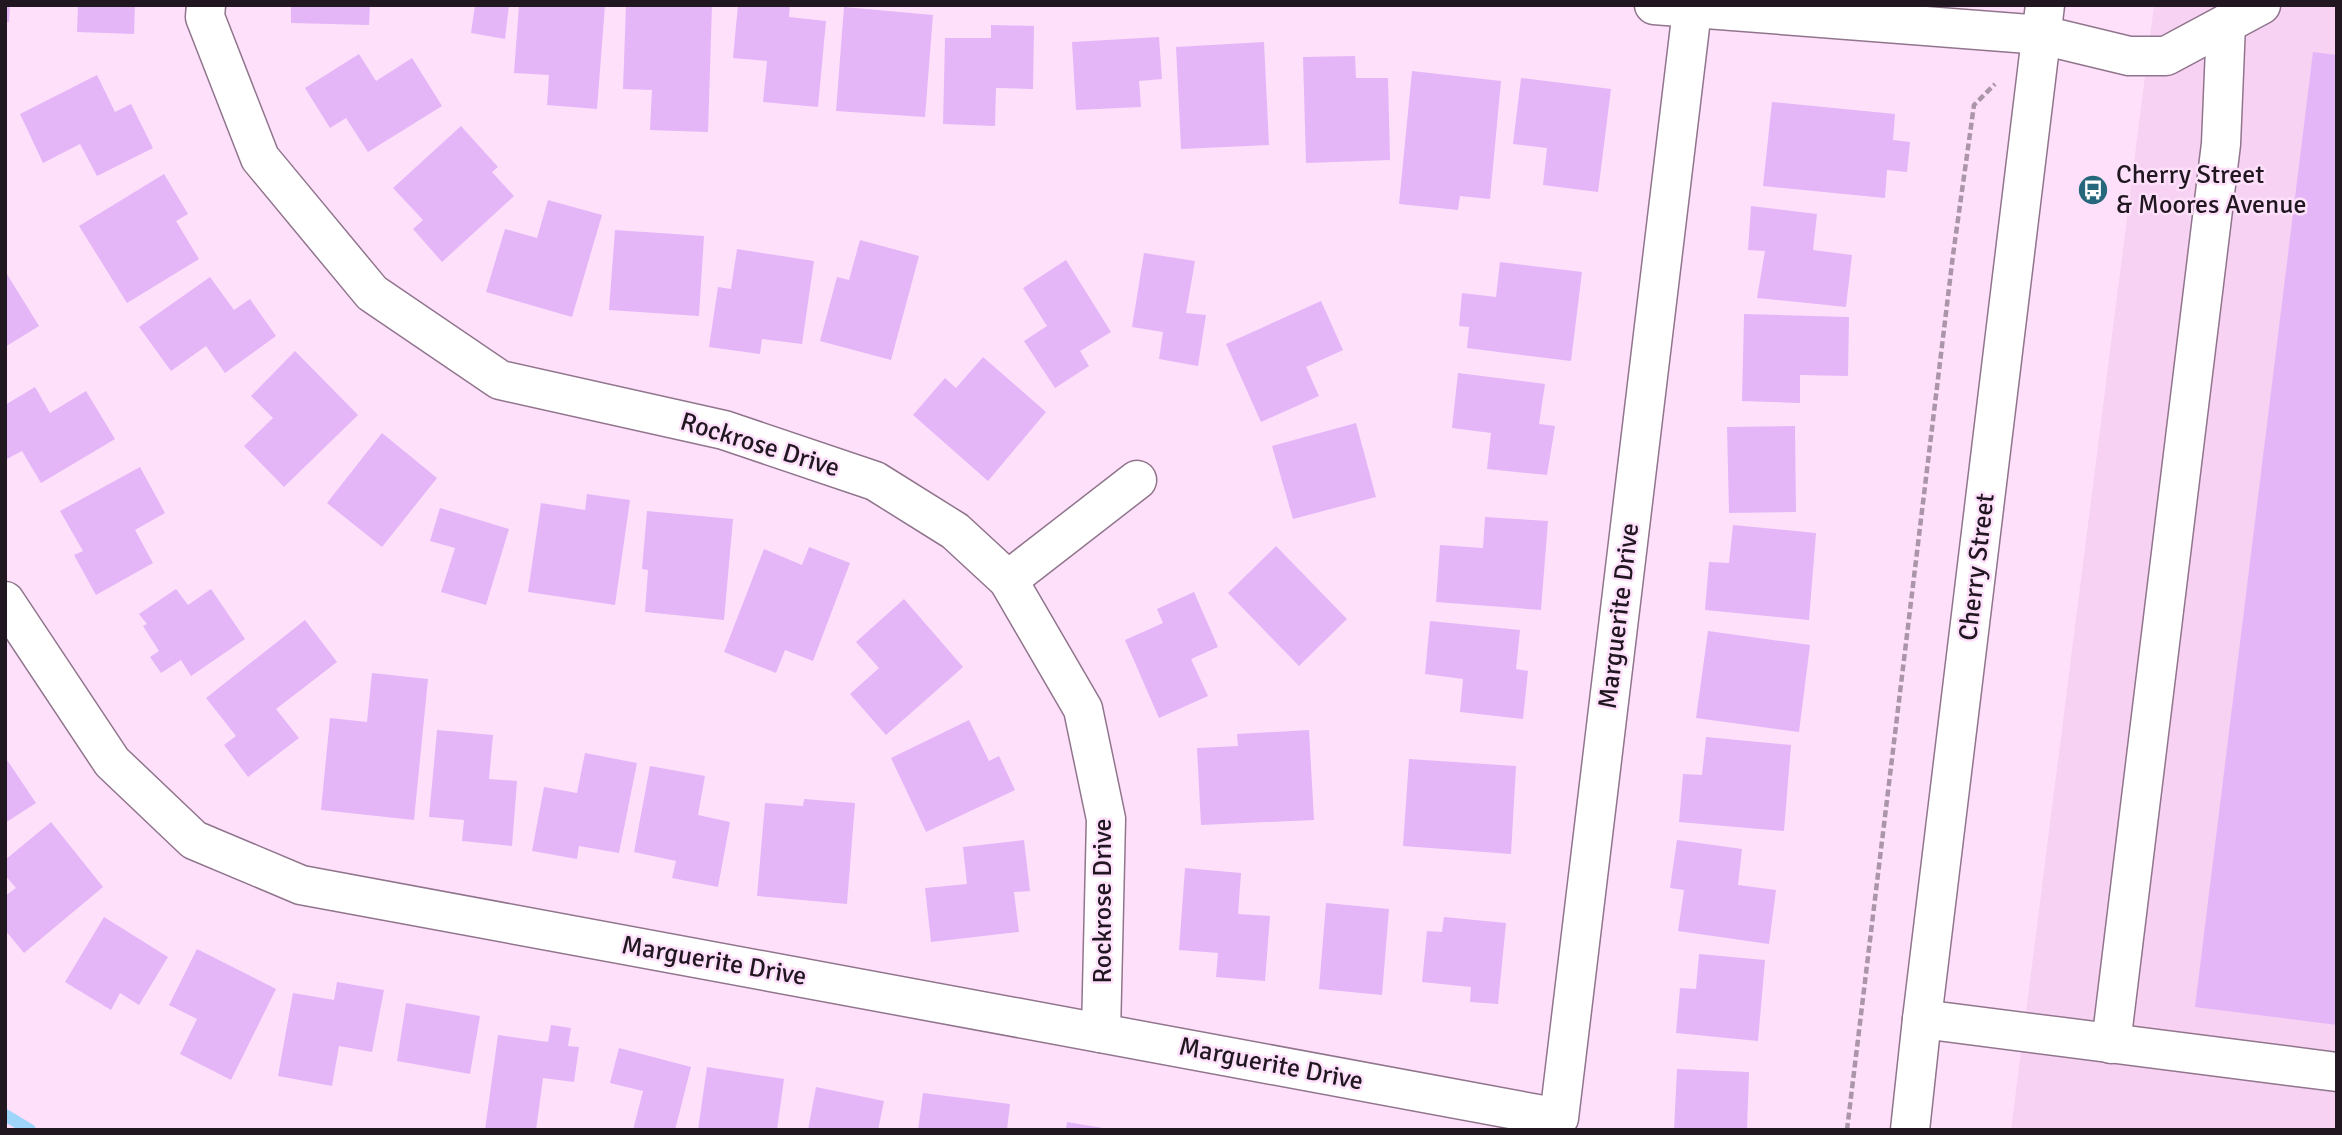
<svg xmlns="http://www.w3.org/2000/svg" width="2342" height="1135" font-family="Signika,sans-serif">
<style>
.built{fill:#f7d2f3}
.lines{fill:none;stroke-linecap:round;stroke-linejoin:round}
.stream{stroke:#9fd5fa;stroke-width:12}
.building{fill:#e4b6f8}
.minor-casing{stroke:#90758d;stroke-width:41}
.path{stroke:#ab95a9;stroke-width:4.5;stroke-dasharray:7 3.5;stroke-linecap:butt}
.minor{stroke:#fff;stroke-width:38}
.labels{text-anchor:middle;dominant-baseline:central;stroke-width:5;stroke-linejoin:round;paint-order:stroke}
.poi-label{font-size:26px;fill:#211721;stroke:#fee0fb;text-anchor:start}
.street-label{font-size:26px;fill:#211721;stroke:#fee0fb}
</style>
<rect width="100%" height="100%" fill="#fee0fb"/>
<polygon class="built" points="2154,5 2337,5 2337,1130 2011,1130"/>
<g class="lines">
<polyline class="stream" points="5,1115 30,1130"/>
</g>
<g class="building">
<polygon points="5,5 10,5 9,22 5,22"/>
<polygon points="78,5 135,5 134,34 77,32"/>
<polygon points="291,5 370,5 369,25 291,23"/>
<polygon points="475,5 509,5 505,39 471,33"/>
<polygon points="519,5 605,5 597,109 547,105 549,75 514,73"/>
<polygon points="626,5 712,5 708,132 650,130 652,90 623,89"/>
<polygon points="738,5 790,5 789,17 826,21 818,107 763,102 767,61 733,58"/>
<polygon points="844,7 933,15 925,117 836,111"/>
<polygon points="991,25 1034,26 1033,89 996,88 995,126 943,124 945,38 991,38"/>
<polygon points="1159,37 1162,79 1139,81 1141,107 1076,110 1072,42"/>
<polygon points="1264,42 1269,145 1181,149 1176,47"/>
<polygon points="2313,52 2337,55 2337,1025 2195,1007"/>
<polygon points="359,54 376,81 412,58 442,106 368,152 346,118 330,128 305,88"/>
<polygon points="1355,56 1356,78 1388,78 1390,160 1306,163 1303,57"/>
<polygon points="1412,71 1501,81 1490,199 1460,196 1458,210 1399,204"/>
<polygon points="97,75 115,112 131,104 153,148 97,176 80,144 43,163 20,114"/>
<polygon points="1521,78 1611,89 1598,192 1543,185 1547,148 1513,144"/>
<polygon points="1772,102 1895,114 1893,140 1910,142 1907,172 1887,170 1885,198 1763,186"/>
<polygon points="461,126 498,167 492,172 514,196 442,262 413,229 423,220 393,188"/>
<polygon points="164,174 188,214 176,221 199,259 127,303 79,226"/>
<polygon points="548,200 602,215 572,317 486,292 505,229 537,238"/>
<polygon points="1751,206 1817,214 1813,250 1852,255 1846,307 1757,298 1765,251 1748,250"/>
<polygon points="615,230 704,236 699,316 609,310"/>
<polygon points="860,240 919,256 891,360 820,341 837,277 849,280"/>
<polygon points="737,249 814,261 802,344 762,339 760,354 709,347 718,287 731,289"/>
<polygon points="1144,253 1195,261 1186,313 1206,315 1198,366 1159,359 1163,332 1132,327"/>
<polygon points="1066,260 1111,332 1080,351 1089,366 1055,388 1024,341 1047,326 1023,288"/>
<polygon points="1500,262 1582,272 1571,361 1467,348 1469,327 1459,326 1462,293 1496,297"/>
<polygon points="5,271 39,326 5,347"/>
<polygon points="210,277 234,310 250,299 276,336 225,373 206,346 171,371 139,327"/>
<polygon points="1321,301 1343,350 1306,367 1319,396 1261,422 1226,344"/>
<polygon points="1744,314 1849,317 1848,376 1800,375 1800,403 1742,401"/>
<polygon points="295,351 358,415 284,487 244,446 273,418 251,396"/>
<polygon points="983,357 1046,412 988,481 913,415 945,378 956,388"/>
<polygon points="1458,373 1545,384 1539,424 1555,426 1547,475 1487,469 1491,433 1452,428"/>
<polygon points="35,387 50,413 86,391 115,439 41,483 22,451 5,460 5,405"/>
<polygon points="1356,423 1376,497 1293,519 1272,446"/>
<polygon points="1795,426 1796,512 1729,513 1727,427"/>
<polygon points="382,433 437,478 382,547 327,503"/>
<polygon points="140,467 165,513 135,530 153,563 96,595 74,555 83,551 60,511"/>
<polygon points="587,494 630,500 615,605 528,592 541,503 585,510"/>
<polygon points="440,508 509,529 486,605 441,592 455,548 430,541"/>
<polygon points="647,511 733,519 724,620 645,612 648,570 642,569"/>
<polygon points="1485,517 1548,521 1541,610 1436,602 1440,545 1483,548"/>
<polygon points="1733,525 1816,533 1809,620 1705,610 1709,562 1729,563"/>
<polygon points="1276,546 1347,619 1299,666 1228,593"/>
<polygon points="809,547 850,563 813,661 785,650 776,673 724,652 764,549 802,565"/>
<polygon points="176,589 188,605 211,589 245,639 191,676 181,660 161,673 150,657 159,651 143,626 147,624 139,614"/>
<polygon points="1194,592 1218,647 1191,659 1208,696 1159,718 1125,640 1163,623 1157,609"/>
<polygon points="904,599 963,667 886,735 850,694 879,668 856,642"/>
<polygon points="305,620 337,662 276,709 299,738 248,777 224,745 236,736 206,698"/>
<polygon points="1430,621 1520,630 1516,669 1528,671 1523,719 1460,712 1463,679 1425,674"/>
<polygon points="1708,631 1810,645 1799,732 1696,718"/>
<polygon points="372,673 428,679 414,820 321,810 330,718 367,722"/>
<polygon points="969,720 989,761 999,756 1015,790 926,832 891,758"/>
<polygon points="437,730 493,735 489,779 517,781 512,846 462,841 464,820 429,817"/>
<polygon points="1309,730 1314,820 1201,825 1197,748 1238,746 1237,734"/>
<polygon points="1706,737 1791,745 1784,831 1679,822 1683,774 1702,775"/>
<polygon points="585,753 637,763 619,853 579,846 577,859 532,851 544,787 577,793"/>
<polygon points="5,757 36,803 5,823"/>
<polygon points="1409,759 1516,766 1511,854 1403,846"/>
<polygon points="650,766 705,776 698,815 730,822 718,887 672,878 676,861 634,852"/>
<polygon points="804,799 855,803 847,904 757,896 765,803 803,806"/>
<polygon points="51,822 103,887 24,953 5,930 5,896 16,888 5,875 5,860"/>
<polygon points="1024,840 1030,891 1014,892 1019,932 931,942 925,888 967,884 963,847"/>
<polygon points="1677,840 1742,849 1738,885 1776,890 1769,944 1678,931 1684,890 1670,888"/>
<polygon points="1185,868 1241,873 1238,914 1270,916 1265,981 1216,977 1218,953 1179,950"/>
<polygon points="1326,903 1389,909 1382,995 1319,989"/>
<polygon points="104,917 168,957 139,1005 120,993 111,1010 65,982"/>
<polygon points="1444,917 1506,923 1498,1004 1470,1002 1471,987 1422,982 1427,931 1442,932"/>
<polygon points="197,949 276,989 231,1080 180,1054 197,1019 169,1005"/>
<polygon points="1699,954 1765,960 1758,1041 1676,1033 1680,988 1696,989"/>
<polygon points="337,982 384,990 372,1052 339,1046 332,1086 278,1076 293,993 334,1000"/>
<polygon points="406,1003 480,1016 470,1074 397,1061"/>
<polygon points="551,1025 571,1028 568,1046 579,1047 574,1082 543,1078 536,1130 485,1130 498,1035 548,1042"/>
<polygon points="619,1048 691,1067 675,1130 633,1130 643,1091 610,1083"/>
<polygon points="707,1067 784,1079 777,1130 698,1130"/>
<polygon points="1677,1069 1749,1072 1747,1130 1674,1130"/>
<polygon points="816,1087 884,1101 878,1130 808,1130"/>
<polygon points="923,1093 1010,1104 1007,1130 918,1130"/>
<polygon points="1067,1122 1103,1128 1103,1130 1066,1130"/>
</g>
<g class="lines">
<g class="minor-casing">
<g id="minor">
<polyline points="206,5 205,17 260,158 372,293 500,380 724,430 875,481 955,531 1008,580 1083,709 1106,819 1101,1033"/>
<polyline points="1654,5 2042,35 2129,56 2166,56 2261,5"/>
<polyline points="1008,580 1137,480"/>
<polyline points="5,601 112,762 194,840 301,885 1559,1118 1692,10"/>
<polyline points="1922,1019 2337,1072"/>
<polyline points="2111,1044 2221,144 2226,24"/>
<polyline points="1910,1130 1922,1019 2045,5"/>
</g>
</g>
<polyline class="path" points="1847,1130 1953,255 1974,105 1995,84"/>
<use href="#minor" class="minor"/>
</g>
<defs>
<g id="bus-disc" transform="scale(1.575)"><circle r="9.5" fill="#26677b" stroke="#fee0fb"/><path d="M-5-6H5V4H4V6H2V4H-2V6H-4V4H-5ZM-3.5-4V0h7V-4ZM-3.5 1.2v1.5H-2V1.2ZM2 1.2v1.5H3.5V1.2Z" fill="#fff"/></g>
</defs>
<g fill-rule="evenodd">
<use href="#bus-disc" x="2093" y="190"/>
</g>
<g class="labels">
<g class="poi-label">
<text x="2116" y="175">Cherry Street<tspan x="2116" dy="30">&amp; Moores Avenue</tspan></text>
</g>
<g class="street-label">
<text transform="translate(760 445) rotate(17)">Rockrose Drive</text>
<text transform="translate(1977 567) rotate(-83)">Cherry Street</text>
<text transform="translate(1619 616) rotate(-83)">Marguerite Drive</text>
<text transform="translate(1103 901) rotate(-90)">Rockrose Drive</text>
<text transform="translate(714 961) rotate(10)">Marguerite Drive</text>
<text transform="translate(1271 1064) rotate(11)">Marguerite Drive</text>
</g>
</g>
<rect width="2342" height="1135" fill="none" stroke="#211721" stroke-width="14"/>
</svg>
